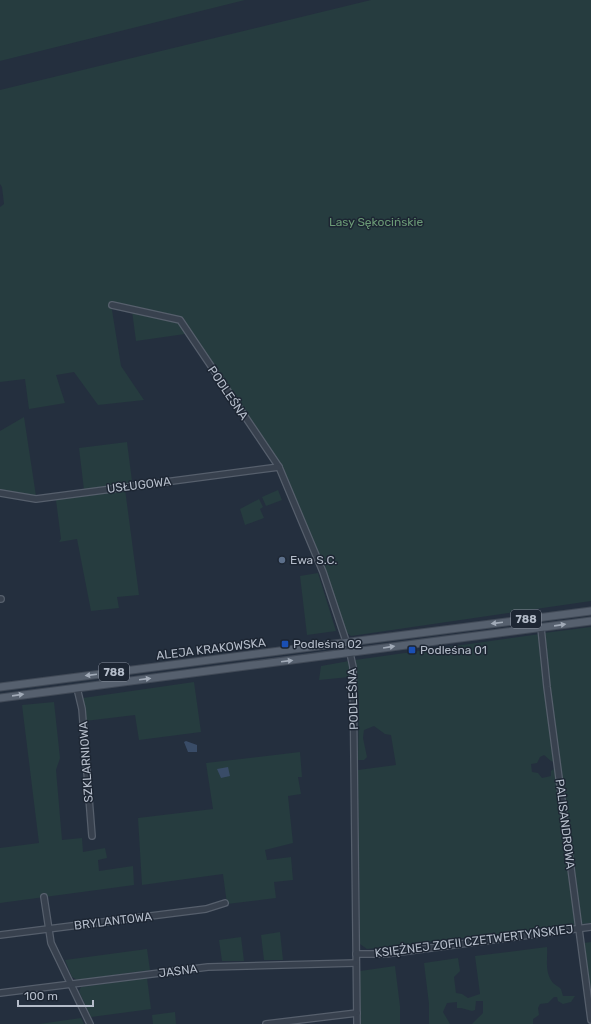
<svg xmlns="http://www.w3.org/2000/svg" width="591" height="1024" font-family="Rubik,sans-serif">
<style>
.green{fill:#263c3f}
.water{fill:#394c67}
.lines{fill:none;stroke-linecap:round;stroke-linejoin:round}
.minor-casing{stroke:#565f6c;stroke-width:8}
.major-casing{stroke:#414a57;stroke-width:9}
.minor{stroke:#38414e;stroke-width:5.5}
.major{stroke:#56606e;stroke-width:7}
.oneway{fill:#a1aab7}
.service-dot{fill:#5c6f8a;stroke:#1d2633;stroke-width:1.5}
.transit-dot{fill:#1a4fb4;stroke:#1d2633;stroke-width:1.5}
.labels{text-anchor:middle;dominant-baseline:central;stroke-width:3;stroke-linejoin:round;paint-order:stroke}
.shield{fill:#1d2633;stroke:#878f9c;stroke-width:1}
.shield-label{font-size:11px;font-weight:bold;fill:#b4bcc9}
.park-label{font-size:12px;fill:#6b9a76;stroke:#1d2633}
.street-label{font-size:12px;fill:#b4bcc9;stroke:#1d2633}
.poi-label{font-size:12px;fill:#b4bcc9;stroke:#1d2633;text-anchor:start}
</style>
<rect width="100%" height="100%" fill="#242f3e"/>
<g class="green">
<polygon points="0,0 245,0 0,61"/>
<polygon points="371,0 591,0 591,601 351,636 346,632 312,537 277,458 182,319 111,304 121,366 144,400 98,405 74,372 56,375 65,403 29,409 25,379 0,382 0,207 4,204 2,187 0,184 0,90"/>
<polygon points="132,311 177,321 185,334 136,341"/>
<polygon points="24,417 36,496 0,490 0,431"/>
<polygon points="127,442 132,481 127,484 84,490 79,448"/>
<polygon points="125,489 139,595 117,597 119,608 91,611 77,539 59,542 61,539 56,500 53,498"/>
<polygon points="278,490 282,500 266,506 262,497"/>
<polygon points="259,499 263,507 260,509 264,518 245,525 240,509"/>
<polygon points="318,573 336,631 307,635 300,576"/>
<polygon points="591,627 591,923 581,924 552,717 544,633"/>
<polygon points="540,634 554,762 551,761 544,755 540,757 537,763 531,764 532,772 538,773 542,778 551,776 551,771 555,768 575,925 367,949 360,944 358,770 396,765 391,735 385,734 374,726 364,730 363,738 367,757 364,760 358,760 359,704 355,660"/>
<polygon points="349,661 349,677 319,680 321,666"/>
<polygon points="194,682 201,732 139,740 135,715 85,721 83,698"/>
<polygon points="54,702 60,758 56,770 62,840 82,838 83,852 105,848 107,858 98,860 99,871 133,866 134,885 0,903 0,848 39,843 22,705"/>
<polygon points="300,752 302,777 298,777 301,794 288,796 293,843 265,850 267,860 291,857 293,880 274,882 276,898 227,904 223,874 142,885 138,818 213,809 206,763"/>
<polygon points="280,932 283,960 264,960 261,935"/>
<polygon points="241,937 244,961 222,961 219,940"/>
<polygon points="591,942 591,997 584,943"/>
<path d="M547 947C548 959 544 972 553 983 555 985 558 986 561 989L563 996H575L571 1002 563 1004 558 1001 557 997H554L548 1003 540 1004 538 1008 539 1015 533 1019V1024H472L483 1013V1001H476L475 1010 472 1011 461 1008H457V1002L447 1003 443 1012 450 1024H429V1004L424 963 458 958 460 971 454 977 456 993 462 994 468 998 480 994 475 956Z"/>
<polygon points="147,949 150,970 77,980 72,977 65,960"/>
<polygon points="395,966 400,1006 400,1024 360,1024 360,971"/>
<polygon points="147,978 151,1009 91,1017 79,991 81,987"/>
<polygon points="175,1012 176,1024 153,1024 152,1015"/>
<polygon points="81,1018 84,1024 39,1024"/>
</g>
<g class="water">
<polygon points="186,741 197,745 197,752 188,752 184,742"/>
<polygon points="228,767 230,776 221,778 217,769"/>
</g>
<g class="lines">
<g class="minor-casing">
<g id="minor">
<polyline points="112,305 180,320 279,467 323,572 350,653 353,667 357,1024"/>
<polyline points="0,493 36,499 279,467"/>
<polyline points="0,599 1,599"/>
<polyline points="541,628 547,687 591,1020"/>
<polyline points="77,688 82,709 92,836"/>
<polyline points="44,897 51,943 90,1024"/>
<polyline points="0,935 206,909 225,903"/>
<polyline points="356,954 385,954 591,927"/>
<polyline points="0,993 208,967 356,963"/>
<polyline points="266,1024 357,1013"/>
</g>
</g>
<g class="major-casing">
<g id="major">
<polyline points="0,687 591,611"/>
<polyline points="0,698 591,621"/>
</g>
</g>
<use href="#minor" class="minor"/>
<use href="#major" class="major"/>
</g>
<defs><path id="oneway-solid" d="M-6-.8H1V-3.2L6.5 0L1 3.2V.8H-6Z"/></defs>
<g class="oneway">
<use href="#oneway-solid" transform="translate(497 623) rotate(173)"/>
<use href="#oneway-solid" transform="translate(560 625) rotate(-8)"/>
<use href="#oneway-solid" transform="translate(389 647) rotate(-9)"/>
<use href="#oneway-solid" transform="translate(287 661) rotate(-7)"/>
<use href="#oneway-solid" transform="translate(91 675) rotate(173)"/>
<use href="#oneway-solid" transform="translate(145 679) rotate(-7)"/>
<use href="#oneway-solid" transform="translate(18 695) rotate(-8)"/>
</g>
<circle class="service-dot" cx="282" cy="560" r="4"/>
<g class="transit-dot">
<rect x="281" y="640" width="8" height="8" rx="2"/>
<rect x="408" y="646" width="8" height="8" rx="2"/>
</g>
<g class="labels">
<g class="shield">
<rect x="511" y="610" width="30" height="18" rx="3"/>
<rect x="99" y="663" width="30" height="18" rx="3"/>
</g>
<g class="shield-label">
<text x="526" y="619">788</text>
<text x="114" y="672">788</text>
</g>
<g class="park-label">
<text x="376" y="222">Lasy Sękocińskie</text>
</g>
<g class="street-label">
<text transform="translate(228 393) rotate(56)">PODLEŚNA</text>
<text transform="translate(139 485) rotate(-7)">USŁUGOWA</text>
<text transform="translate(211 649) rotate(-7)">ALEJA KRAKOWSKA</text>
<text transform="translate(353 699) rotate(-92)">PODLEŚNA</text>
<text transform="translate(86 762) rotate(-94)">SZKLARNIOWA</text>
<text transform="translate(565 824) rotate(83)">PALISANDROWA</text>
<text transform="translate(113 921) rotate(-7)">BRYLANTOWA</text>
<text transform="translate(474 941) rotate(-7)">KSIĘŻNEJ ZOFII CZETWERTYŃSKIEJ</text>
<text transform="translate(178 971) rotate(-7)">JASNA</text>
</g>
<g class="poi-label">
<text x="290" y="560">Ewa S.C.</text>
<text x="293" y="644">Podleśna 02</text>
<text x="420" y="650">Podleśna 01</text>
</g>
</g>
<path d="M18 1000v6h75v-6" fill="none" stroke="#b4bcc9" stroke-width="2"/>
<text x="24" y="1000" font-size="12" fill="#b4bcc9" stroke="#1d2633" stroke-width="3" paint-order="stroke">100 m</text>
</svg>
